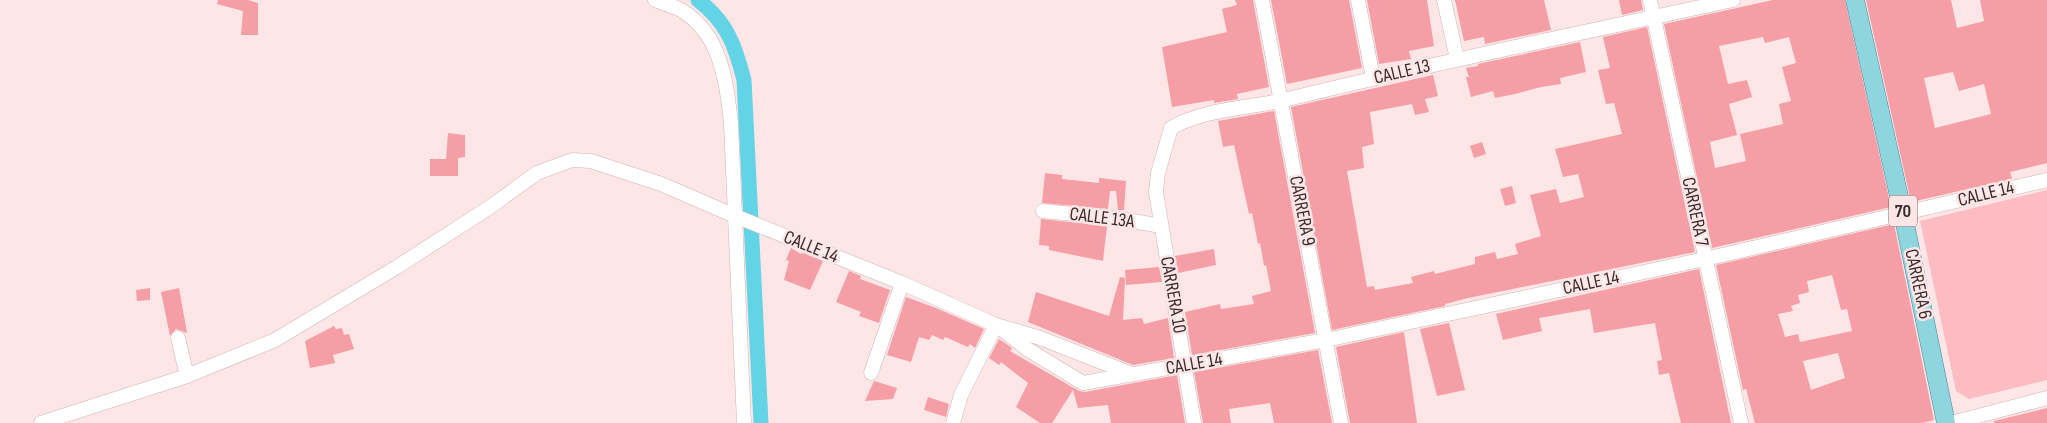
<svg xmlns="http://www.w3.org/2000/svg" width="2047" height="423" font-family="'Sofia Sans Condensed',sans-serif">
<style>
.green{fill:#fcbcc1}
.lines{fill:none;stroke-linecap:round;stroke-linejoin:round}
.canal{stroke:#62d4e6;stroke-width:15}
.building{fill:#f69ea6;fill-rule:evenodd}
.minor-casing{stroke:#cdb5b6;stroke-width:15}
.major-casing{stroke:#408894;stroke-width:19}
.minor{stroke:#fff;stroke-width:14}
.major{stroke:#8fd5e0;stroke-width:18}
.labels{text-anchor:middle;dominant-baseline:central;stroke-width:5;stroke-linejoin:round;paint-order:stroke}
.shield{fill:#fee5e6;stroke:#726464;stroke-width:1}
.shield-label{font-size:18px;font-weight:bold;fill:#362c2d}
.street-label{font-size:19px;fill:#362c2d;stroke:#fee5e6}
</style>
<rect width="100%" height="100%" fill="#fee5e6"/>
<polygon class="green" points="2047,190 2047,380 1969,399 1956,391 1920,221"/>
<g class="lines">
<path class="canal" d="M698 0C727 22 735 45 744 80L761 423"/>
</g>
<g class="building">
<polygon points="218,0 248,0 258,3 258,35 241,35 243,11 217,4"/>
<polygon points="1235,0 1253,0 1269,87 1237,94 1238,99 1214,103 1214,100 1172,107 1162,47 1227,32 1222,9 1237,5"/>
<polygon points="1271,0 1349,0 1362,68 1287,84"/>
<polygon points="1367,0 1427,0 1434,46 1409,51 1411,59 1379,64"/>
<polygon points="1455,0 1544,0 1551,30 1485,44 1484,37 1464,41"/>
<polygon points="1619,0 1641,0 1643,10 1622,15"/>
<path d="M1773 0H1845L1891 207 1712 248 1664 24ZM1763 37 1765 43 1789 37 1796 63 1782 67 1791 101 1779 104 1783 124 1740 134 1746 161 1715 168 1710 142 1737 135 1729 104 1752 97 1747 80 1728 84 1719 46Z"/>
<path d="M1866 0H1951L1957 28 1984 21 1980 0H2047V163L2010 172 2012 179 1911 202ZM1953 72 1959 91 1984 84 1991 114 1935 128 1924 78Z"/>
<polygon points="1647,27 1695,252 1468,298 1445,304 1445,306 1332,330 1291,107 1433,75 1438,96 1425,99 1429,112 1415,115 1412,104 1370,112 1374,144 1362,147 1364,168 1347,171 1367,287 1374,286 1375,290 1413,283 1411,277 1434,271 1435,274 1475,264 1475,257 1495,252 1497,259 1518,254 1515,244 1541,236 1530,195 1556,189 1560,203 1584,197 1578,174 1563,177 1555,149 1622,134 1614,103 1606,104 1598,70 1610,68 1603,37"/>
<polygon points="1580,42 1586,72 1560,78 1561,84 1541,87 1515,94 1495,98 1493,91 1471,97 1466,77 1469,77 1466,68 1478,66 1478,64"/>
<polygon points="1274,111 1315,333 1192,355 1185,312 1220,304 1221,309 1254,304 1252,296 1271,291 1266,265 1264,266 1260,243 1258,244 1252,213 1249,214 1234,145 1223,147 1218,121"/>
<polygon points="448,133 465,135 465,157 458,158 458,176 430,176 430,159 446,159"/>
<polygon points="1482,142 1486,154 1474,158 1470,146"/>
<polygon points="1045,173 1062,175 1062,179 1099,183 1099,178 1126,181 1124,210 1118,210 1116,191 1110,191 1108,209 1042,203"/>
<polygon points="1512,186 1516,203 1505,206 1500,189"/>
<polygon points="1041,219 1107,226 1103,261 1049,250 1049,246 1039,245"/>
<path d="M1894 224 1934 420 1922 423H1755L1746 389 1743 390 1716 265ZM1832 275 1841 310 1847 309 1852 331 1800 342 1798 334 1785 337 1778 314 1793 311 1791 306 1800 303 1798 295 1809 292 1807 281ZM1838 353 1845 378 1811 390 1803 361Z"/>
<polygon points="791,248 801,254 803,253 823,261 810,290 784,280 789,261 786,260"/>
<polygon points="1214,249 1216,265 1178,273 1175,256"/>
<polygon points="1159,267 1162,282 1126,285 1125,270"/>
<polygon points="1699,269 1731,423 1681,423 1669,373 1659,375 1657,361 1662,360 1655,323 1594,333 1590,309 1539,318 1542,331 1503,340 1496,314"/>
<polygon points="849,271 861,276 860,279 890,290 879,323 859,316 861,312 836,302"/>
<polygon points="1120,277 1125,278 1123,320 1142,318 1144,324 1168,318 1174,358 1133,365 1028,322 1036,292 1109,316"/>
<polygon points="150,288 150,300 137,301 136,290"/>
<polygon points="179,288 187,333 176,329 170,336 161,292"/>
<polygon points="906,297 936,308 984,329 975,348 970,344 968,347 945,337 943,340 932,335 929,340 919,337 911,362 887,355"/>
<polygon points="1449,323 1465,390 1437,396 1420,329"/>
<polygon points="334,326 336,329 342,328 344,335 349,334 354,349 333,355 335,363 310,368 305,341"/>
<polygon points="1404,332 1417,423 1350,423 1336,347"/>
<polygon points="999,339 1012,348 1010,351 1079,391 1085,392 1177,375 1185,423 1111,423 1108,405 1078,408 1073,390 1052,423 1040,423 1016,407 1028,383 1001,362 999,365 989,358"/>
<polygon points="1318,350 1332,423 1274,423 1270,403 1229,409 1231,423 1203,423 1194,372"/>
<polygon points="874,381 897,388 893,399 865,401"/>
<polygon points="928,397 949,404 946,417 924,410"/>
<polygon points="2047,408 2047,423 1994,423 1994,421"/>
</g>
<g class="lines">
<g class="minor-casing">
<g id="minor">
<path d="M655 0C663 3 673 6 681 10 721 34 726 80 731 123L744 423"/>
<polyline points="1262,0 1341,423"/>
<polyline points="1358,0 1373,78"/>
<polyline points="1444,0 1457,59"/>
<polyline points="1650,0 1741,423"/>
<polyline points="1043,211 1122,219 1161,226"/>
<polyline points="1003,330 1027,349 1083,383 1326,340 1705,259 2047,180"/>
<polyline points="178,338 187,376"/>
<polyline points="871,373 902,283"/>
<polyline points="41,423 187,376 275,340 397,267 490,207 537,173 572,160 591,161 661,184 735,216 902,283 996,325 1040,338 1132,374"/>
<polyline points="953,423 961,395 996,325"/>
<path d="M1194 423 1156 192 1158 173 1171 128C1205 108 1254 108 1292 98 1438 62 1586 32 1733 0"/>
<polyline points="1951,423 2047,398"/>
</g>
</g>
<g class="major-casing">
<polyline id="major" points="1855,0 1903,214 1946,423"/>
</g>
<use href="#minor" class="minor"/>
<use href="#major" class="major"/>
</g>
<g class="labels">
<rect class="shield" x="1889" y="195.5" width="28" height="31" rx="4"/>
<g class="shield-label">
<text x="1903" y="211">70</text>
</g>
<g class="street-label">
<text transform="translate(1402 72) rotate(-13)">CALLE 13</text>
<text transform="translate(1986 194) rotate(-14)">CALLE 14</text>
<text transform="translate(1302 211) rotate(79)">CARRERA 9</text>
<text transform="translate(1695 212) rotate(78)">CARRERA 7</text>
<text transform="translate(1102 218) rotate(7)">CALLE 13A</text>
<text transform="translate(811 247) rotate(22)">CALLE 14</text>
<text transform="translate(1591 283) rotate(-12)">CALLE 14</text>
<text transform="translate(1918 284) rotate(78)">CARRERA 6</text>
<text transform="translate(1173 295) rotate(80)">CARRERA 10</text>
<text transform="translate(1194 364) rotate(-10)">CALLE 14</text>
</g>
</g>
</svg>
